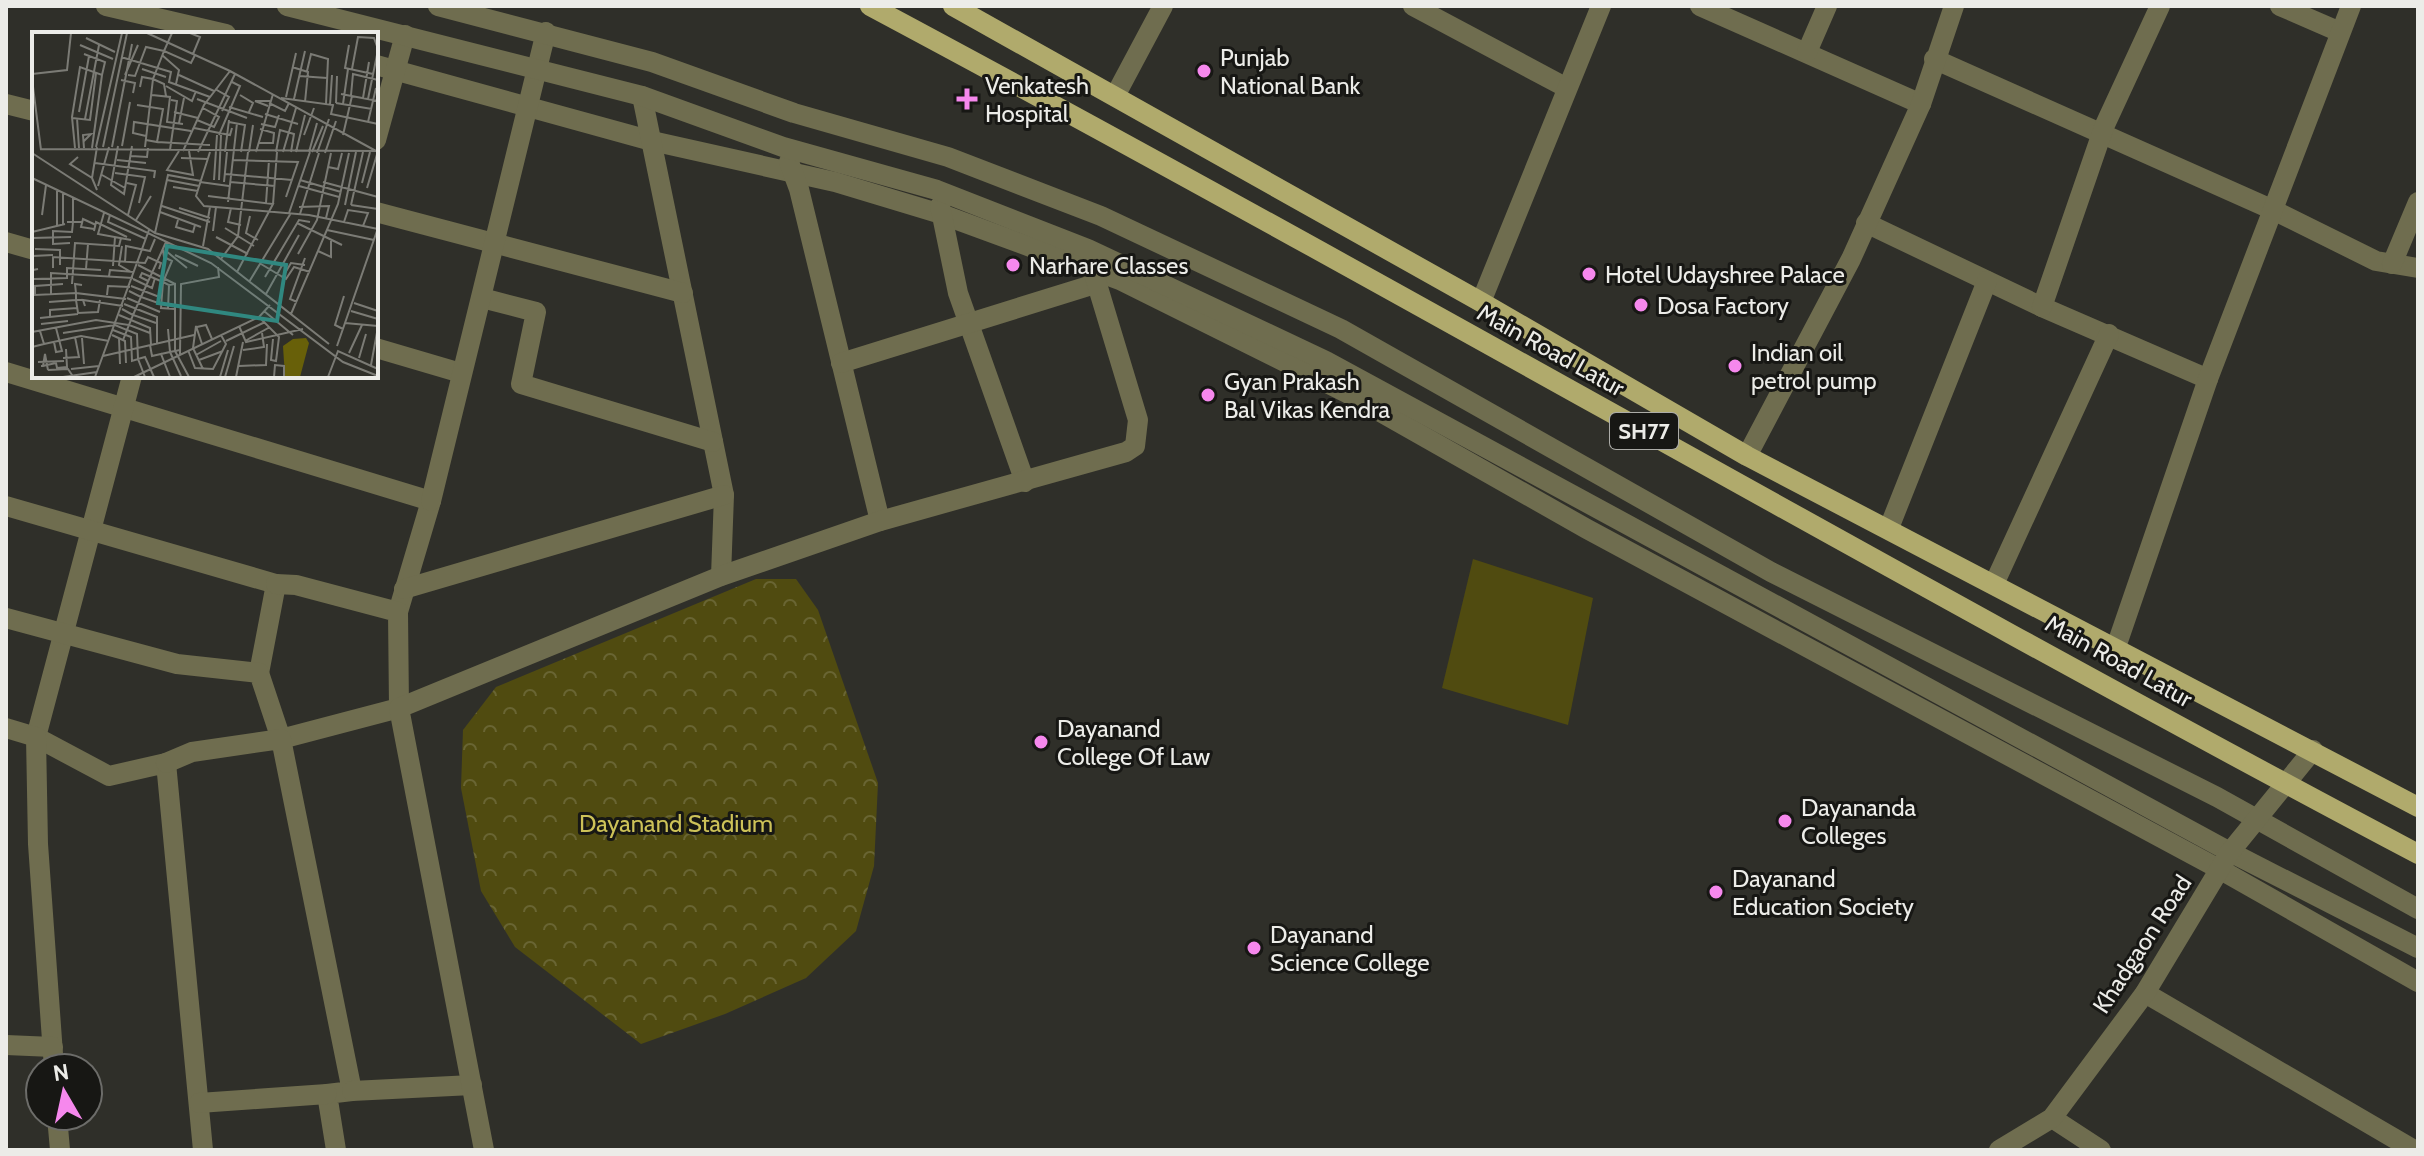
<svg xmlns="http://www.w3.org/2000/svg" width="2424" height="1156" font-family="Cabin,sans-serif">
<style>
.park{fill:url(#park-crowns)}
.garden{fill:#504b10}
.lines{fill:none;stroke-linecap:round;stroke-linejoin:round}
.minor{stroke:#6f6d4f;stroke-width:20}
.tertiary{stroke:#6f6d4f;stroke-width:20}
.primary{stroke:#b0aa6c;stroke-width:20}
.poi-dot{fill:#f688ed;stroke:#171714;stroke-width:3}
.labels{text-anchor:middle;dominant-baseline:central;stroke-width:6;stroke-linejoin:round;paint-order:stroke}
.shield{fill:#171714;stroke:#acaca8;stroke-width:2}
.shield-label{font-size:22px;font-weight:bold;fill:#ecece8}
.poi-label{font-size:24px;fill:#ecece8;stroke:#171714;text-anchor:start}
.street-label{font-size:24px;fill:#ecece8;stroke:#171714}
.park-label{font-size:24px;fill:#cdc258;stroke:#171714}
.inset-road{fill:none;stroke:#7b7b75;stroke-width:2}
.view{fill:#308880;fill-opacity:0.15;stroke:#308880;stroke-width:4}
.inset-edge{fill:none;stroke:#ecece8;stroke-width:4}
</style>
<defs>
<pattern id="park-crowns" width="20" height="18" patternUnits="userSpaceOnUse" patternTransform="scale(2)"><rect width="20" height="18" fill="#504b10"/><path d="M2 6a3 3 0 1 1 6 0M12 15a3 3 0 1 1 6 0" fill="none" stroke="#696533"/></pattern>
</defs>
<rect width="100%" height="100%" fill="#2f2f29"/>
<polygon class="park" points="756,579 796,579 818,610 878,783 874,866 856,931 806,978 725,1014 641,1044 515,947 481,891 461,788 463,730 496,687"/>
<polygon class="garden" points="1473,559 1593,598 1568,725 1442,688"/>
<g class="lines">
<g class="minor">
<polyline points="106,6 226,34"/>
<polyline points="1413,6 1567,88"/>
<polyline points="1700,6 1921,104"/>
<polyline points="2280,6 2340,32"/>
<polyline points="1807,52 1827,6"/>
<polyline points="1934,59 2271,209 2376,261 2418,268"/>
<polyline points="376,65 652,141 835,182 941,214 1120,280 1347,393 1587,529 2221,870 2418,982"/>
<polyline points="642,96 724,495 721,576"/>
<polyline points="1115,96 1163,6"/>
<polyline points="6,104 34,111"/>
<polyline points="376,140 405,35"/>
<polyline points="789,162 799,189 880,521"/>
<polyline points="940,206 958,293 1025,482"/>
<polyline points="376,212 683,293"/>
<polyline points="1866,223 2042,307 2208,379"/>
<polyline points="6,242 34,250"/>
<polyline points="2392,264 2418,202"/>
<polyline points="482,298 536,312 521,384 713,442"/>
<polyline points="1481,302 1601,6"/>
<polyline points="2042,307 2104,127 2160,6"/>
<polyline points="376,348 461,373"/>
<polyline points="841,363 1095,284"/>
<polyline points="6,372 431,501 398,612"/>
<polyline points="132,376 36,737 109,776 166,763 203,1150"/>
<polyline points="1747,456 1851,259 1921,104 1954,6"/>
<polyline points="431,501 546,32"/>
<polyline points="6,506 276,584 259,673"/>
<polyline points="1889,528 1987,281"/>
<polyline points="1995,582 2109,334"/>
<polyline points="404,589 724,495"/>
<polyline points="6,618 177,664 259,673 281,739 399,708 398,612 296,585 276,584"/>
<polyline points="2116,647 2208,379 2351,6"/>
<polyline points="6,728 36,737 38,844 54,1068"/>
<polyline points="166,763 192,752 281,739 352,1091 327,1094 336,1150"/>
<polyline points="2145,993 2414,1150"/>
<polyline points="6,1045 53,1047"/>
<polyline points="352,1091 472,1085"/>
<polyline points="199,1103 327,1094"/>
<polyline points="57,1116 60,1150"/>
<polyline points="2052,1118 2101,1150"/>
<polyline points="484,1150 399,708 721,576 880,521 1126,452 1135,446 1138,420 1090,261"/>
</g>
<g class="tertiary">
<polyline points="287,6 642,96 783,147 937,190 1088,249 1326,361 2230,852 2418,948"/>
<polyline points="438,6 652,62 794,113 948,157 1101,216 1341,329 1771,572 2217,797 2418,909"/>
<polyline points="1999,1150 2052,1118 2145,993 2230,852 2313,750"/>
</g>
<g class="primary">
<path d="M870 6C1389 283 1898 579 2418 854"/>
<polyline points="953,6 1481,302 1747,456 2418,807"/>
</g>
</g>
<g class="poi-dot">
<circle cx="1204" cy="71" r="8"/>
<path d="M963 87h8v8h8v8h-8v8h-8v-8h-8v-8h8z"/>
<circle cx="1013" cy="265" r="8"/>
<circle cx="1589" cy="274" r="8"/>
<circle cx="1641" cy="305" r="8"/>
<circle cx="1735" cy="366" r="8"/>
<circle cx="1208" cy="395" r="8"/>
<circle cx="1041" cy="742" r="8"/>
<circle cx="1785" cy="821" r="8"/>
<circle cx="1716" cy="892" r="8"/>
<circle cx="1254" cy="948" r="8"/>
</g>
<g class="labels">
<rect class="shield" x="1610" y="413" width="68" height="36" rx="6"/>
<g class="shield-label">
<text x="1644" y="431">SH77</text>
</g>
<g class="poi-label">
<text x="1220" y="57">Punjab<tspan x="1220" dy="28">National Bank</tspan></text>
<text x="985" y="85">Venkatesh<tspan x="985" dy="28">Hospital</tspan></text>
<text x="1029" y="265">Narhare Classes</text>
<text x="1605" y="274">Hotel Udayshree Palace</text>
<text x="1657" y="305">Dosa Factory</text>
<text x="1751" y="352">Indian oil<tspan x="1751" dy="28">petrol pump</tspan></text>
<text x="1224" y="381">Gyan Prakash<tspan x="1224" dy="28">Bal Vikas Kendra</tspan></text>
<text x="1057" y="728">Dayanand<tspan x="1057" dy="28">College Of Law</tspan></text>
<text x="1801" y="807">Dayananda<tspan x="1801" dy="28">Colleges</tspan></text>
<text x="1732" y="878">Dayanand<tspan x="1732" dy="28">Education Society</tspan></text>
<text x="1270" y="934">Dayanand<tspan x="1270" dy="28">Science College</tspan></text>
</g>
<g class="street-label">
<text transform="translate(1551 350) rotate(29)">Main Road Latur</text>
<text transform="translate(2119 661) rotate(29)">Main Road Latur</text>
<text transform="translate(2142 944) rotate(-57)">Khadgaon Road</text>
</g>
<g class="park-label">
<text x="676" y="823">Dayanand Stadium</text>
</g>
</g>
<g transform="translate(32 32)">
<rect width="346" height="346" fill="#2f2f29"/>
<path d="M261 307 274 306 277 311 268 345H253L251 314Z" fill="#686009"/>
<path class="inset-road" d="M115 1 198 39 344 119M140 1 132 19 159 31 163 23M158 1 168 5 161 22M54 6 83 20M48 13 81 27M317 13 313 36 341 42M130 23 147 38 144 52M89 25 139 40 137 50 178 65M260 35 276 40 273 70M110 37 134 45M320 37 326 5 342 6 346 17M275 39 279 22 296 27 294 72M0 42 35 38 39 1M93 43 106 13M96 43 103 44 114 15 132 19 121 47 113 115M147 43 182 59M267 44 295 46M0 47 9 118M89 48 103 51 101 61M134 54 160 69 164 59M108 55 110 45 121 47 132 52 134 64M183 57 197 65 190 79M309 62 346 69M120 63 138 65 135 90 151 92M208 63 221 71 217 80M319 63 321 42 346 48M254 65 264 21M249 66 301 73 299 82 346 92M331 66 337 30M165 67 215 86M262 67 273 19M336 67 346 18M237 71 253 79 257 71M304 71 340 77M304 71 305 44M311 72 316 37M105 73 131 77 125 110 114 108M298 73 300 43M236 74 223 69H238M197 75 231 85M47 80 57 24M142 80 166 86M233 82 266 92M40 86 58 88 64 41M45 86 47 116M53 87 67 13M165 88 182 95 187 85 171 76M197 90 213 93 209 120M336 90 344 56M147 91 152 66M229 92 243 95 247 83M162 96 198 103 200 96M187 103 208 54 200 50M272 103 282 76M311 103 320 64M114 104 101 101 102 90 159 99M52 109 59 102 51 103 52 116M125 110 178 113M226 111H241L242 101 228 97M86 114 79 153 92 162 100 114M90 114 98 70M64 115 90 1M71 115 95 1M80 115 100 12M43 116 40 85 48 35 70 43 73 30 52 22M60 116 70 43M8 117 346 119M138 118 145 69 139 68M147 119 135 138 161 143 157 119M151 119 172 73 198 39M166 120 203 42M178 120 164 164 172 174 277 183 346 197M193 120 197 88M217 120 221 93M224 120 241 62M244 120 248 98 262 102 259 120M251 120 264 76M264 120 273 83M277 120 285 91M280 120 291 94M0 121 123 201 176 217 297 312M285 121 297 87M293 121 304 89M99 124 115 125 116 116M46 125 38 132 60 146 65 158M149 126 176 127M85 128 114 131M200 128 266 130 254 165M63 131 123 139 122 146M296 135 306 137 310 121M83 141 113 145 107 171M193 142 260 148M70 143 93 156M0 146 179 231 311 330 346 344M60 146 65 115M135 148 167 154M182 148 185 103M187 148 189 103M268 148 309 160M168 150 197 154M192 150 195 120M198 150 243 154M291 150 346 165M95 151 104 153 96 183M330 151 338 120M66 154 77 115M267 154 307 165M141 155 166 159M335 156 346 119M176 164 241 172 205 240M196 170 205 91M234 171 237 128M241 172 245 120M313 173 324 120M319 173 331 120M319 173 346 177M130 174 178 190M267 175 297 174 294 186M147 176 178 186M199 176 196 190 209 193M128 180 169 195M72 181 66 202 99 208M257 181 278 120M268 182 287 121M10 183 14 153M78 183 76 190 114 207M218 184 214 201 226 208M104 188 119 164M146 188 144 195 154 198 161 200 163 193M35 190H41V166M312 190 316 178 336 181 331 194M265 191 310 213M31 192V161M25 193V159M193 196 222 214M62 197 49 195 51 187 64 193M295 198 342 208M62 199 64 190 95 205M181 199 184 175M0 200 33 192M123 201 136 143 169 149M184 205 216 222M0 206 39 205M38 211 21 212V199L40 200 41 190H50M90 214 87 233 99 240M171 214 178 175M3 217 28 218V233M131 218 132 225 140 229 131 250 137 253 136 277M134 219 155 236M286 219 299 225V209M266 222 285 188 299 121M143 223 166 234M189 227 206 204 216 120M93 230 94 214 118 219 123 207M229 232 254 247 262 235 278 240M106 233 143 252M81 234 83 205M21 236V225L113 231 116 225 129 231 127 237M6 237 1 238V224L21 223M54 237 56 212M35 241V236L69 238M77 244 78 238 102 240M233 245 267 188 278 190M250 246 259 231 273 233M2 247 35 246V242M101 247 120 256 123 246M116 249 108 245 110 241 131 250 129 276 143 277M217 250 259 181M31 252 3 254V263L44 261V268M40 252 43 211 87 214 89 206M50 253 43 252 44 261 94 267M137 253 143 252V319L148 318M99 254 130 266M97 259 109 265 101 283 124 291M234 262 267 203M19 263V241L101 246M75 263 76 254 98 255M95 266 128 280M51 268H44L46 281 66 280 68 268M17 270 44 268M265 270 258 267 273 226M322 271 346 279M92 272 125 285V311M129 272 109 265 134 210M53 274 51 268 91 274M90 277 101 283 97 293 118 301M232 279 261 303M319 279 346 287M259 282 306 172 317 121M87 283 118 296 119 313M18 284V278L45 276M227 285 247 305 244 329 239 328 241 307M8 286 46 282M313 291 346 294M9 292 36 289M207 294 214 310 271 297M165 295 174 293 180 307M136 297 138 320 143 319 157 345M311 297 303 293 312 264M81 298 99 305 100 329 106 327 113 345M0 300 64 288 97 293 95 298 105 302 106 327 113 325 122 345M31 301 83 293 95 298 91 308M80 303 93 309 94 331M50 306 52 332M87 306 88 332M194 309 233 290M213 309 238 295M22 310 24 320 30 319 24 296M12 312 49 304 77 309M170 312 164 294 161 316 171 337M118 313 120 324 129 322 138 345M305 314 346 196M0 315 12 312 8 299M156 318 163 336 181 337 194 312 189 303M211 318 232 315 230 301M317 321 330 293M129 322 138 320 149 344M148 322 149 252 187 245 186 235M164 323 189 309M71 324 162 303M31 326 47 325 43 305M327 326 334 302M167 328 191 319M6 330 32 329M339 333 346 295M9 334H11L15 333 13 322 11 334M207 334 234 333 235 312M39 337 67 334M16 338 15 333 24 331 25 336 35 335 34 317M16 338 36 337 40 343M31 345 65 340M63 345 117 198M102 345 227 285 238 273M188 345 196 318M193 345 202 314M204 345 211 310M242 345 243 333 252 334V345M296 345 306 319 346 337"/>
<path class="view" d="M135 214 254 233 245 289 126 271Z"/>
<rect width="346" height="346" class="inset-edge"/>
</g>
<rect width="2424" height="1156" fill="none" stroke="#ecece8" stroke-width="16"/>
<g transform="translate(64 1092) rotate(351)"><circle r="38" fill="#171714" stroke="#6c6c69" stroke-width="2"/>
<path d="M0-6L14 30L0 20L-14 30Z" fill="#f688ed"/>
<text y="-12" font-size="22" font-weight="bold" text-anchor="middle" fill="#ecece8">N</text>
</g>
</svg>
